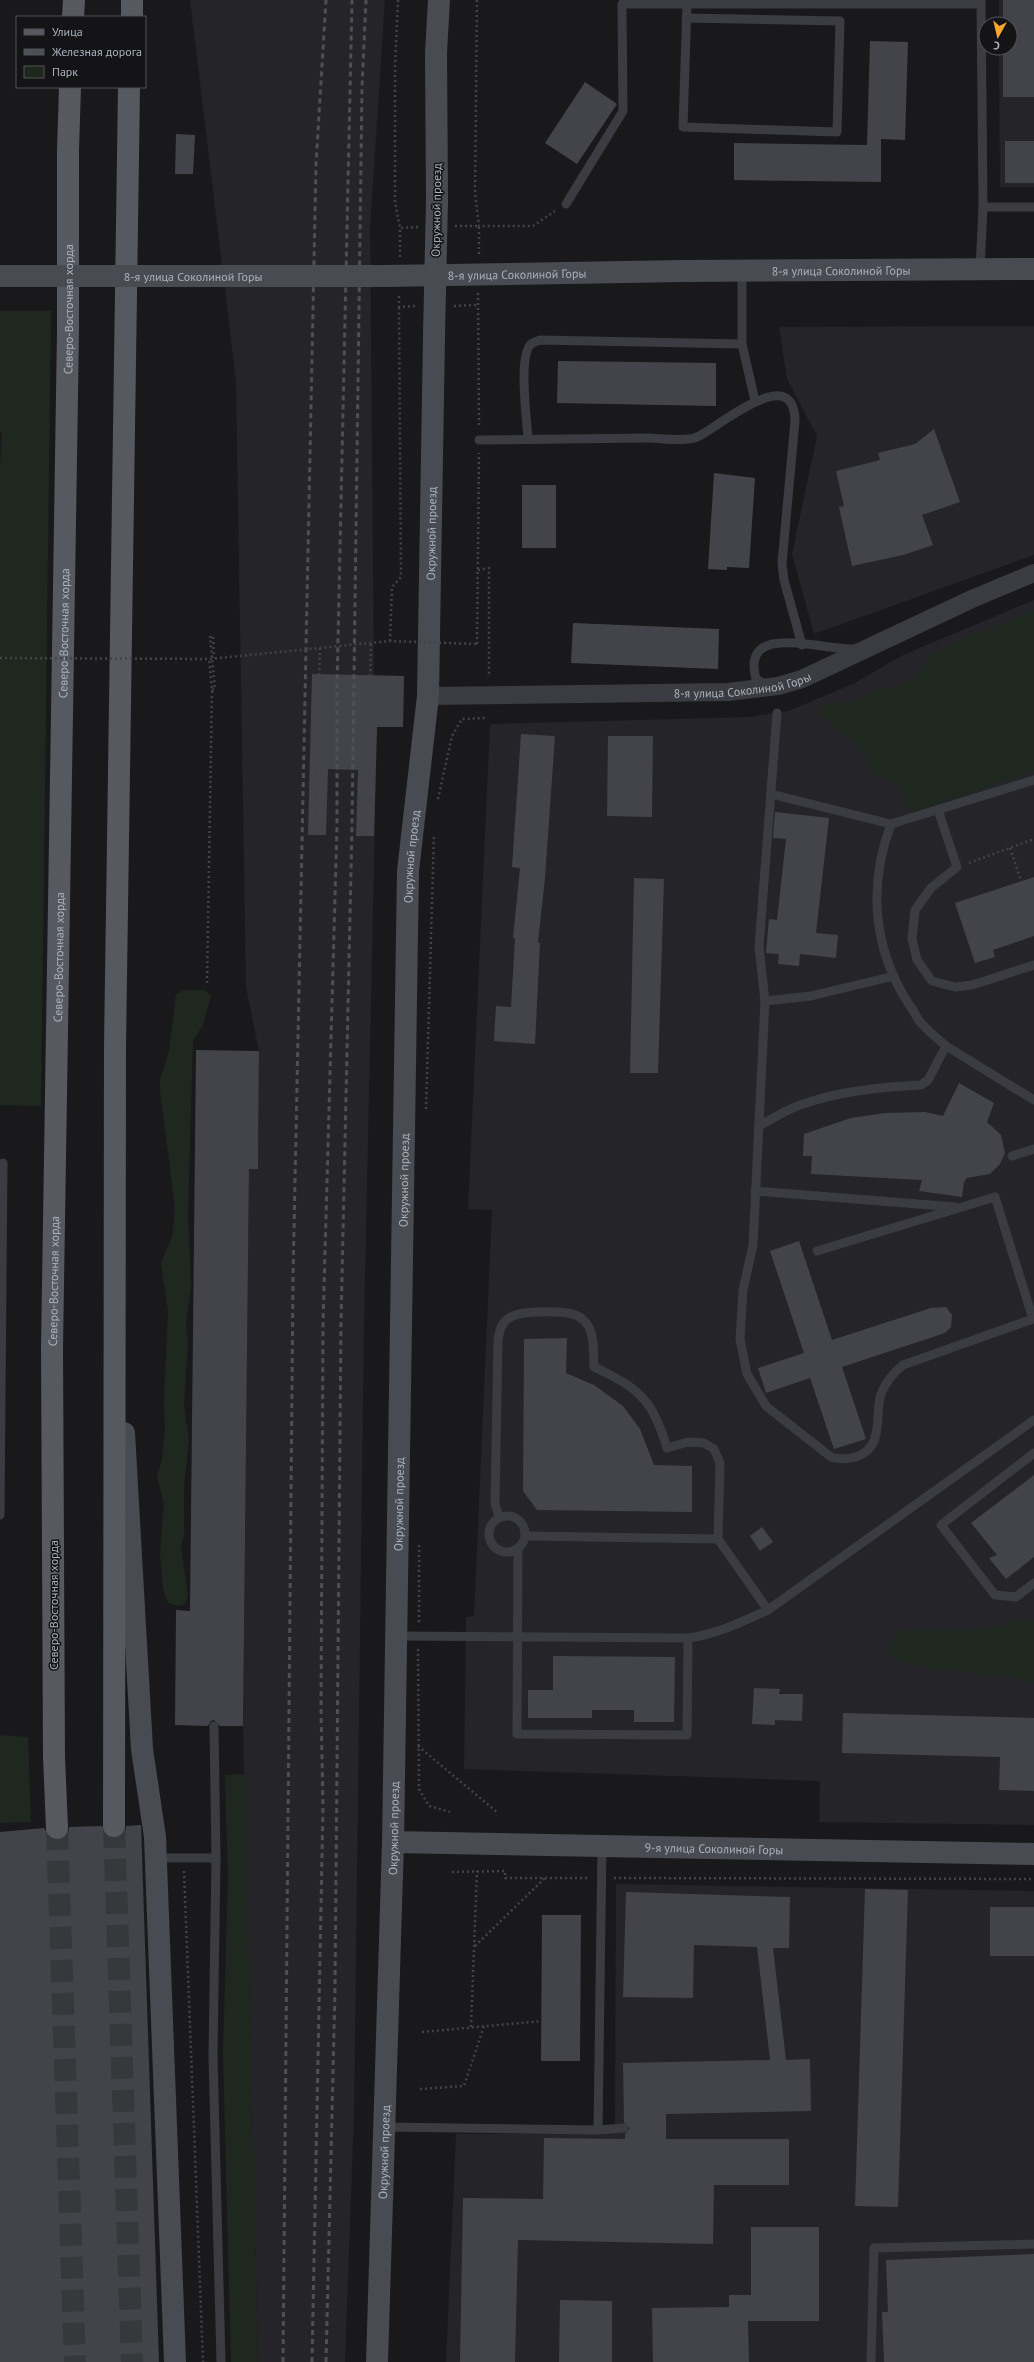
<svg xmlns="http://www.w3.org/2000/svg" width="1034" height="2362" font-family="'PT Sans',sans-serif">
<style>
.built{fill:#252529}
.green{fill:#1f281f}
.building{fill:#434449}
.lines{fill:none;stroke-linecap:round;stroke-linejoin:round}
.primary-tunnel{stroke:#36383c;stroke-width:22;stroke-dasharray:22 11;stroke-linecap:butt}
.path{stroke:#404348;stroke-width:2.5;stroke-dasharray:2 3;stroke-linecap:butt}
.lane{stroke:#3a3c41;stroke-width:9}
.street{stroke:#3a3c41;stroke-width:18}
.secondary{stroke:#484b51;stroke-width:22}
.primary{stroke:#565960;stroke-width:22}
.rail{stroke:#4d5056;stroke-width:3;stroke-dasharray:5 4;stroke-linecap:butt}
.path-bridge{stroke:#404348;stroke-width:2.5;stroke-dasharray:2 3;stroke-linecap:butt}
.secondary-bridge{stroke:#484b51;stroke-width:22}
.labels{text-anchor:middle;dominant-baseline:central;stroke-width:3;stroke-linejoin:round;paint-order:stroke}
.street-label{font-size:12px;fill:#abb2bc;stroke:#141417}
</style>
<rect width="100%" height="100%" fill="#19191c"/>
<g class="built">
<polygon points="190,0 385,0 370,228 374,675 404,676 403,727 377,727 364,1322 354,2112 345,2362 258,2362 243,1726 249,1169 258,1168 259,1051 246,987 236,381"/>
<polygon points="999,0 1034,0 1034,187 1000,187 999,48 1010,48 1010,24 999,24"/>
<polygon points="1034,326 1034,555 814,634 792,554 817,436 787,379 779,327"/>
<polygon points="1034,600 1034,1825 819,1822 820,1781 464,1769 466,1617 474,1616 492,1210 468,1209 490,724 749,717 788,711 853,684 903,655"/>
<polygon points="616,1884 1034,1891 1034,2362 446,2362 456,2134 615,2133"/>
</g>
<g class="green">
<polygon points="0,311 51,311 41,1106 0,1105 0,467 2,433 0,432"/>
<polygon points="1034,610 1034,771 911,813 899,787 875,773 861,748 818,713 827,703 855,702 879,689 905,684 926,667 928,655"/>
<polygon points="184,990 204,990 211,996 203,1025 193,1040 188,1214 191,1287 186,1325 188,1343 184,1404 189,1441 184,1486 184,1536 181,1545 188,1595 185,1604 177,1606 168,1603 163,1589 160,1552 164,1504 157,1477 162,1459 165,1429 164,1400 168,1312 161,1263 172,1237 175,1208 160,1090 160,1080 169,1051 176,994"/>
<polygon points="1034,1620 1034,1683 1009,1675 981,1675 955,1669 935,1669 900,1661 890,1655 891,1646 901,1630 984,1630 1012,1622"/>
<polygon points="0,1735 28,1737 31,1822 0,1823"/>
<polygon points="245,1774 258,2362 231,2362 223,2053 228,1879 225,1775"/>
</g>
<g class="building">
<polygon points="1003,0 1034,0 1034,97 1003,97 1003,48 1010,48 1010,24 1003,24"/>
<polygon points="870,41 908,42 905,140 881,139 881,182 734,180 734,143 867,145"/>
<polygon points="585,82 617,104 577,164 545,143"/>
<polygon points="176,134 195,135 193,174 175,174"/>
<rect x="1005" y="141" width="29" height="42"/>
<polygon points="558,361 716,363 716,406 557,403"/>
<polygon points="934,429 960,502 922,515 933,545 903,555 852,566 839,507 844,506 836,471 880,460 878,453 915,444"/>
<polygon points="714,473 755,478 749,568 727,567 727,570 708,569"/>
<rect x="522" y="485" width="34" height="63"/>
<polygon points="573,623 719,629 718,669 571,663"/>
<polygon points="312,674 404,676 403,727 377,727 374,836 356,836 358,770 328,769 326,835 308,835"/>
<polygon points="521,734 555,736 545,878 538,943 540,943 535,1044 494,1041 496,1006 511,1007 515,938 513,938 520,868 512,867"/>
<polygon points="608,736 653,736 652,817 607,816"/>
<polygon points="775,812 829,818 816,933 838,935 836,958 800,954 799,966 778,964 779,954 766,953 769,919 777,920 786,839 773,838"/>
<polygon points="1034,877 1034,936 993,950 995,957 975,963 955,903"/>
<polygon points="634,878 664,879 658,1073 630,1073"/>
<polygon points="196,1050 259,1051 258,1169 249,1169 243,1726 220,1726 214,1720 211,1721 208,1726 175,1725 176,1610 190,1611"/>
<polygon points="959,1083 994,1103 987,1122 1001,1135 1005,1153 1000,1164 990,1174 967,1178 964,1182 962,1197 919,1191 922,1180 811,1174 812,1156 803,1156 804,1134 851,1118 885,1113 925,1112 943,1116"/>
<polygon points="799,1241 832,1340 931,1308 946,1307 952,1315 951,1327 945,1333 842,1367 866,1439 834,1449 810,1378 766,1393 758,1368 804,1353 770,1251"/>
<polygon points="567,1338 566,1373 594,1385 623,1406 640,1429 654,1465 692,1466 692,1512 537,1510 523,1491 524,1339"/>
<polygon points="1034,1475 1034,1557 1006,1579 989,1558 997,1555 971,1523"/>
<polygon points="762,1527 773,1542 760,1551 750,1536"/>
<polygon points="553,1656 675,1657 674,1722 634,1722 634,1710 592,1710 592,1718 528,1718 528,1690 553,1690"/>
<polygon points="754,1688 780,1689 779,1694 803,1694 802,1721 775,1720 775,1725 752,1724"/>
<polygon points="843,1713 1034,1718 1034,1791 999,1790 1000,1757 842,1753"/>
<polygon points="141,1825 159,2362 0,2362 0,1832 44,1828 51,1839 58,1840 68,1834 69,1827 102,1826 107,1837 114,1838 125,1833 126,1826"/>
<polygon points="865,1889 908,1890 898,2207 855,2206"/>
<polygon points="626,1892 790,1897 789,1948 773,1948 786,2060 810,2059 811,2111 666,2114 666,2139 789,2139 789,2185 714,2185 713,2244 518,2240 515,2362 460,2362 463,2198 543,2199 544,2138 625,2139 625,2134 630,2128 624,2122 623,2063 770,2060 757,1947 694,1945 693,1998 623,1997"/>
<rect x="990" y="1907" width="44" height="49"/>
<polygon points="542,1915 581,1915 580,2061 541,2061"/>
<polygon points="751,2227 819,2227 819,2321 748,2321 749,2362 653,2362 652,2308 729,2307 729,2295 751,2295"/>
<polygon points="1034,2254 1034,2362 884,2362 882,2312 888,2312 886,2260"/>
<polygon points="560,2300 612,2301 612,2362 559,2362"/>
</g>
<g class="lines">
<g class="primary-tunnel">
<polyline points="114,1826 132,2362"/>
<polyline points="57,1828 75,2362"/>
</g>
<g class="path">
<polyline points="398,0 395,66 395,202 400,228"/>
<polyline points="477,0 475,193 479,226 533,226 555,211"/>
<polyline points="455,226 479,226 479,254"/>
<polyline points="400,257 400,228 418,227"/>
<polyline points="478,293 479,428"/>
<polyline points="399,296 399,307 415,306"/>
<polyline points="454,306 478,305"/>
<polyline points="478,570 489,568 489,677"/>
<polyline points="213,637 214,658"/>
<polyline points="390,641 392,587 401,577 399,307"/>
<polyline points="477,644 479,453"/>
<polyline points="212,690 215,689 210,637 213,637"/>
<polyline points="438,799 452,736 462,719 487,718"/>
<polyline points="315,835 320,647"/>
<polyline points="366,836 371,643"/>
<polyline points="1010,848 1021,881"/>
<polyline points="969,863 1034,839"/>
<polyline points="207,983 212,690 209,659"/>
<polyline points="426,1109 434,834"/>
<polyline points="419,1622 419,1543"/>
<polyline points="418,1649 419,1789 429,1806 450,1812"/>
<polyline points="418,1746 498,1813"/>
<polyline points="184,1871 203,2362"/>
<polyline points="452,1872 505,1871 505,1878 589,1878"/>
<polyline points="614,1878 1034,1879"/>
<polyline points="475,1946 545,1878"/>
<polyline points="471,2027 477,1871"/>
<polyline points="422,2032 542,2021"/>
<polyline points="420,2089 464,2086 484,2026"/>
</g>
<g class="lane">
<polyline points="649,0 649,4 981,4"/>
<polyline points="686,18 840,21 837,132 683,127 687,4"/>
<polyline points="566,204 623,111 622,4 649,4"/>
<polyline points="983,207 1034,207"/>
<polyline points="980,269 983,207 981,0"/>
<polyline points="742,270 742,344 755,401"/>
<path d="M528 439C527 420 518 356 531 344 534 342 537 341 540 340L742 344"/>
<path d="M479 440C535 439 592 439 648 438 660 438 687 442 697 437 718 428 794 360 795 421L782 563 784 580 802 645"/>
<path d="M767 685 756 679C740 620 824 651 855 649"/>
<path d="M777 713 759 947 765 1001 753 1245 743 1290 740 1339 747 1374 766 1406 831 1457C850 1462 872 1456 876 1434 879 1421 877 1406 881 1394 886 1381 893 1373 903 1365L1033 1319 995 1197 817 1251"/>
<polyline points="771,794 891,824 1034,780"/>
<polyline points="938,810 957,867 931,888 915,910 912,939 917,960 932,981 955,987 972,985 1034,965"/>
<polyline points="765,1001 811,996 894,976"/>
<polyline points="946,1046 1034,1100"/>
<path d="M759 1126C772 1119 786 1110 800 1105 840 1091 880 1087 921 1085L928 1080 946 1046C938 1039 929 1032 921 1023 916 1017 913 1009 908 1003 873 948 868 885 891 824"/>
<polyline points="1012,1156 1034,1149"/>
<polyline points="755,1191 955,1207"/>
<polyline points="1034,1453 941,1525 995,1595 1016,1597 1034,1583"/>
<polyline points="0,1515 3,1163"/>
<circle cx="507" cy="1534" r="18"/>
<path d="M499 1517 495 1504 498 1339C500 1330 501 1323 509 1318 521 1310 566 1310 578 1316 582 1318 587 1324 589 1327 595 1339 593 1354 594 1367 639 1388 653 1400 667 1448L688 1442 704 1443 714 1449 720 1463 718 1539"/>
<polyline points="525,1536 718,1539 768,1610"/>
<polyline points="518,1548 517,1734 687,1735 688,1638"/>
<path d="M397 1636 688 1638C717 1634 742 1622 768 1610L1034 1420"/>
<polyline points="214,1726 216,1858 213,2056 221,2362"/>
<polyline points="156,1858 216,1858"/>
<polyline points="384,2127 598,2130 602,1846"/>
<polyline points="598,2130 624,2128"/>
<polyline points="871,2362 874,2248 1034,2244"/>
</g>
<path class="street" id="s1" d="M428 696 728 692 778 686 802 679 974 598 1034 573"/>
<g class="secondary">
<polyline points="437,200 436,53 439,0"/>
<path id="s2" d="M683 271 1034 269"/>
<polyline points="124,1433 142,1749 155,1837 175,2362"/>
<path id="s3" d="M393 1842 1034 1854"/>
<path id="s4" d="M377 2362 393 1842 408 871 428 696 434 336"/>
</g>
<g class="primary">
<polyline points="73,17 74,0"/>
<polyline points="132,17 132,0"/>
<polyline points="114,1826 115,1046 129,87"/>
<path id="s5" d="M57 1828 54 1757 52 1348 68 332V150L70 87"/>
</g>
<g class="rail">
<polyline points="283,2362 293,1279 316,164 326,0"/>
<polyline points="312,2362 323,1806 321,1709 323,1324 337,825 337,686 352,0"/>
<polyline points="326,2362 335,1989 341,1323 352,825 362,87 366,0"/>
</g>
<polyline class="path-bridge" points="0,658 209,659 390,641 477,644"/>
<g class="secondary-bridge">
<path id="s6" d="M2 276H385L683 271"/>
<polyline points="434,336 437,200"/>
</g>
</g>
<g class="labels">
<g class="street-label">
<text transform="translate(436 210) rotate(-89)">Окружной проезд</text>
<text stroke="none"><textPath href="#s2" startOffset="158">8-я улица Соколиной Горы</textPath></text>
<text stroke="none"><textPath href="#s6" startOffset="515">8-я улица Соколиной Горы</textPath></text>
<text stroke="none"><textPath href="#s6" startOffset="191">8-я улица Соколиной Горы</textPath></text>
<text stroke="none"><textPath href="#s5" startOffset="1519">Северо-Восточная хорда</textPath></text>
<text stroke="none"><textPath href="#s4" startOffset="1830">Окружной проезд</textPath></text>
<text stroke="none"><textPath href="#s5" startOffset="1195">Северо-Восточная хорда</textPath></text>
<text stroke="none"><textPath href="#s1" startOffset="315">8-я улица Соколиной Горы</textPath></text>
<text stroke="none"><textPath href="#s4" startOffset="1506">Окружной проезд</textPath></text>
<text stroke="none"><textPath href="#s5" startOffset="871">Северо-Восточная хорда</textPath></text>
<text stroke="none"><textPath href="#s4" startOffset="1182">Окружной проезд</textPath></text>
<text stroke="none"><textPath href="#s5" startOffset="547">Северо-Восточная хорда</textPath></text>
<text stroke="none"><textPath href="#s4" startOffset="858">Окружной проезд</textPath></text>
<text transform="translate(53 1605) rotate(-90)">Северо-Восточная хорда</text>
<text stroke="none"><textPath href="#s4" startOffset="534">Окружной проезд</textPath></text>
<text stroke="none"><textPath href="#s3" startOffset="321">9-я улица Соколиной Горы</textPath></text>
<text stroke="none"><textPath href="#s4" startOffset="210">Окружной проезд</textPath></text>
</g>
</g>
<rect x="16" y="16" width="130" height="72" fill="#141417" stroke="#505359"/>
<rect x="24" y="29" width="20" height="6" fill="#565960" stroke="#505359"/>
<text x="52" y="36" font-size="12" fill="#abb2bc">Улица</text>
<rect x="24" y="49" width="20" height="6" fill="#4d5056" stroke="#505359"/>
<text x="52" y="56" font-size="12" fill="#abb2bc">Железная дорога</text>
<rect x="24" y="66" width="20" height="12" fill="#1f281f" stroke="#505359"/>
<text x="52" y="76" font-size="12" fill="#abb2bc">Парк</text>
<g transform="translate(998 36) rotate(188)"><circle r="19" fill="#141417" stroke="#505359"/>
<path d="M0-3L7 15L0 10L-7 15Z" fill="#ffa62e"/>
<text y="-6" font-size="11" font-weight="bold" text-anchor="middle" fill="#abb2bc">С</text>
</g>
</svg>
